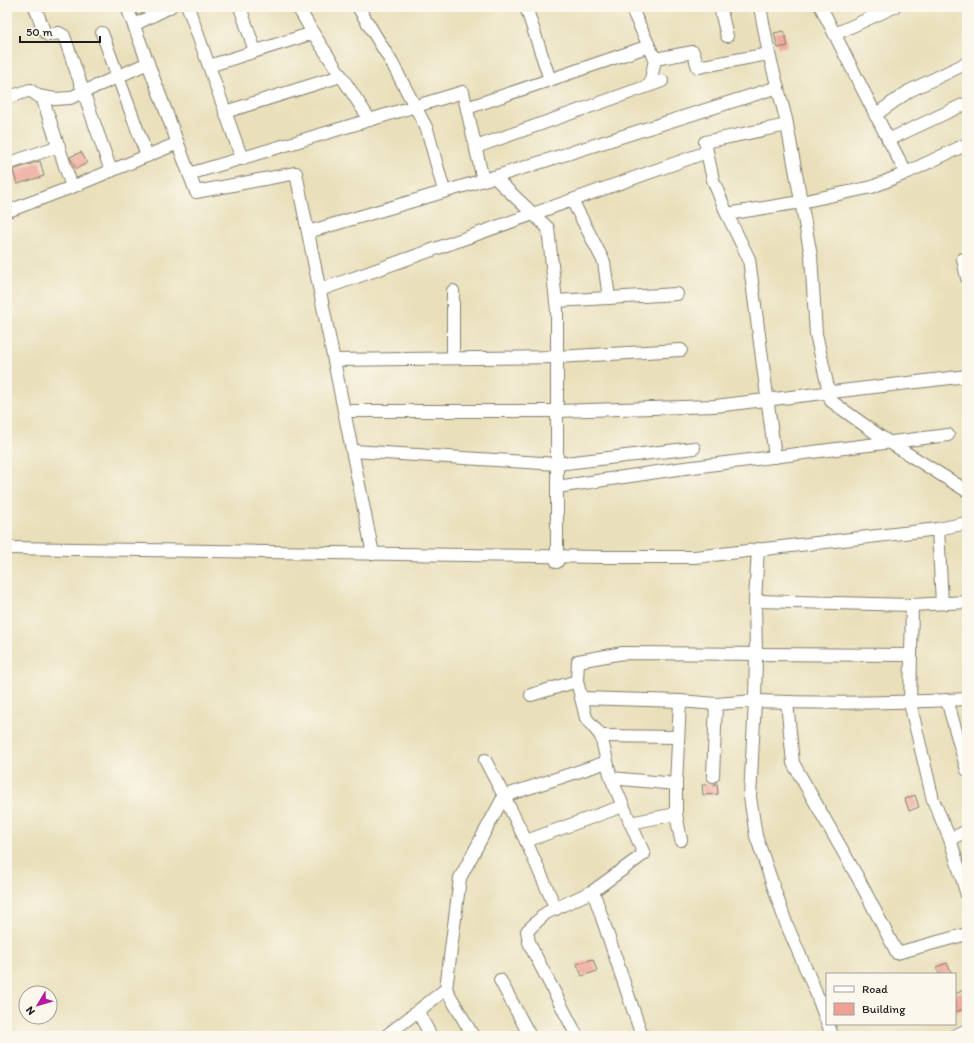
<svg xmlns="http://www.w3.org/2000/svg" width="974" height="1043" font-family="Itim,sans-serif">
<style>
.building{fill:#efa196}
.lines{fill:none;stroke-linecap:round;stroke-linejoin:round}
.minor-casing{stroke:#827e6c;stroke-width:14}
.minor{stroke:#fff;stroke-width:12}
</style>
<rect width="100%" height="100%" fill="#fbf7ec"/>
<filter id="ink" filterUnits="userSpaceOnUse"><feTurbulence type="fractalNoise" baseFrequency=".025" numOctaves="2"/><feDisplacementMap in="SourceGraphic" scale="8" xChannelSelector="R" yChannelSelector="G"/><feConvolveMatrix kernelMatrix="1 2 1 2 8 2 1 2 1" color-interpolation-filters="sRGB"/></filter>
<filter id="wash" filterUnits="userSpaceOnUse"><feTurbulence type="fractalNoise" baseFrequency=".012" numOctaves="4" result="noise"/><feDisplacementMap in="SourceGraphic" scale="16" xChannelSelector="R" yChannelSelector="G"/><feGaussianBlur stdDeviation="0.9" result="paint"/><feColorMatrix in="noise" values="0 0 0 0 0 0 0 0 0 0 0 0 0 0 0 0 0 1.4 0 .05"/><feComposite in="paint" operator="in"/></filter>
<g filter="url(#wash)">
<rect width="100%" height="100%" fill="#e9e0bb"/>
<g id="blocks">
<g class="building">
<polygon points="784,31 788,46 778,48 774,33"/>
<polygon points="81,152 87,163 76,169 70,157"/>
<polygon points="40,161 44,176 17,184 13,170"/>
<polygon points="717,784 718,794 703,795 702,785"/>
<polygon points="915,795 919,807 909,811 905,799"/>
<polygon points="593,959 597,971 582,976 577,964"/>
<polygon points="947,963 952,974 939,974 936,967"/>
<polygon points="964,990 967,999 967,1008 955,1012 955,994"/>
</g>
</g>
</g>
<g filter="url(#ink)">
<use href="#blocks" fill-opacity="0" stroke="#827e6c" stroke-width="1"/>
<g class="lines">
<g class="minor-casing">
<g id="minor">
<polyline points="35,7 44,31 48,35 59,33 64,36 111,171"/>
<polyline points="127,7 196,192 296,173 373,554"/>
<polyline points="188,7 242,159"/>
<polyline points="240,7 255,51"/>
<polyline points="298,7 313,33 370,120"/>
<polyline points="358,7 392,63 427,129 444,191"/>
<polyline points="526,7 550,80"/>
<polyline points="631,7 655,59 650,85"/>
<polyline points="720,7 727,36"/>
<polyline points="760,7 769,54 786,119 811,256 816,334 831,401 881,437 967,491"/>
<path d="M821 7C849 63 877 118 906 173"/>
<polyline points="134,25 170,7"/>
<polyline points="102,33 147,156"/>
<polyline points="835,34 894,7"/>
<polyline points="655,59 693,52 698,67 769,54"/>
<polyline points="209,66 313,33"/>
<polyline points="42,97 72,187"/>
<polyline points="7,98 30,90 38,96 55,99 70,98 148,63"/>
<polyline points="467,108 649,46"/>
<polyline points="225,112 341,76"/>
<polyline points="875,115 909,91 967,63"/>
<polyline points="888,140 967,103"/>
<polyline points="476,147 662,81"/>
<polyline points="7,164 59,146"/>
<polyline points="189,174 463,92 483,180"/>
<polyline points="494,177 548,228 557,311 557,562"/>
<polyline points="572,200 604,262 609,298"/>
<polyline points="7,209 11,210 72,187 178,143"/>
<polyline points="727,214 801,202 872,187 906,173 967,144"/>
<polyline points="308,232 494,177 778,87"/>
<polyline points="963,259 967,278"/>
<polyline points="320,290 707,152"/>
<polyline points="556,301 677,294"/>
<polyline points="453,358 453,291"/>
<polyline points="334,360 557,357 681,350"/>
<polyline points="345,411 557,411 715,406 967,376"/>
<polyline points="353,451 557,464 694,448"/>
<polyline points="775,457 749,259 727,214 713,180 705,142 787,125"/>
<polyline points="557,487 677,469 948,435"/>
<polyline points="938,529 942,603"/>
<polyline points="7,548 603,557 695,557 938,529 967,523"/>
<polyline points="755,601 912,605 967,602"/>
<polyline points="911,655 912,605"/>
<polyline points="531,695 577,681"/>
<polyline points="581,698 680,701"/>
<polyline points="947,700 967,770"/>
<polyline points="787,702 793,763 858,878 897,953 967,934"/>
<polyline points="601,736 677,737"/>
<polyline points="713,776 716,704 755,701 756,655 755,601 758,549"/>
<polyline points="676,784 680,701 716,704"/>
<polyline points="630,823 676,814"/>
<polyline points="950,839 967,831"/>
<polyline points="681,840 676,814 676,784 611,778 601,736 586,718 577,681 578,661 623,653 911,655 910,703 933,800 950,839 967,895"/>
<polyline points="526,841 623,806"/>
<polyline points="593,891 642,1036"/>
<polyline points="556,909 526,841 504,796 607,762"/>
<polyline points="500,980 530,1036"/>
<polyline points="418,1012 431,1036"/>
<path d="M827 1022 815 990 786 923 756 836 750 797 755 701C825 704 896 703 967 699"/>
<polyline points="828,1024 832,1036"/>
<polyline points="386,1036 446,989"/>
<polyline points="473,1036 446,989 460,878 504,796 485,760"/>
<polyline points="577,1036 533,951 529,942 527,931 546,913 593,891 644,854 611,778"/>
<polyline points="954,1036 967,1030"/>
</g>
</g>
<use href="#minor" class="minor"/>
</g>
</g>
<rect width="974" height="1043" fill="none" stroke="#fbf7ec" stroke-width="24"/>
<rect x="826" y="973" width="130" height="52" fill="#fbf7ec" stroke="#a29f99"/>
<rect x="834" y="986" width="20" height="6" fill="#ffffff" stroke="#a29f99"/>
<text x="862" y="993" font-size="12" fill="#1c1c1c">Road</text>
<rect x="834" y="1003" width="20" height="12" fill="#efa196" stroke="#a29f99"/>
<text x="862" y="1013" font-size="12" fill="#1c1c1c">Building</text>
<g transform="translate(38 1005) rotate(232)"><circle r="19" fill="#fbf7ec" stroke="#a29f99"/>
<path d="M0-3L7 15L0 10L-7 15Z" fill="#b5179e"/>
<text y="-6" font-size="11" font-weight="bold" text-anchor="middle" fill="#1c1c1c">N</text>
</g>
<path d="M20 36v6h80v-6" fill="none" stroke="#1c1c1c" stroke-width="2"/>
<text x="26" y="36" font-size="12" fill="#1c1c1c" stroke="#fbf7ec" stroke-width="3" paint-order="stroke">50 m</text>
</svg>
